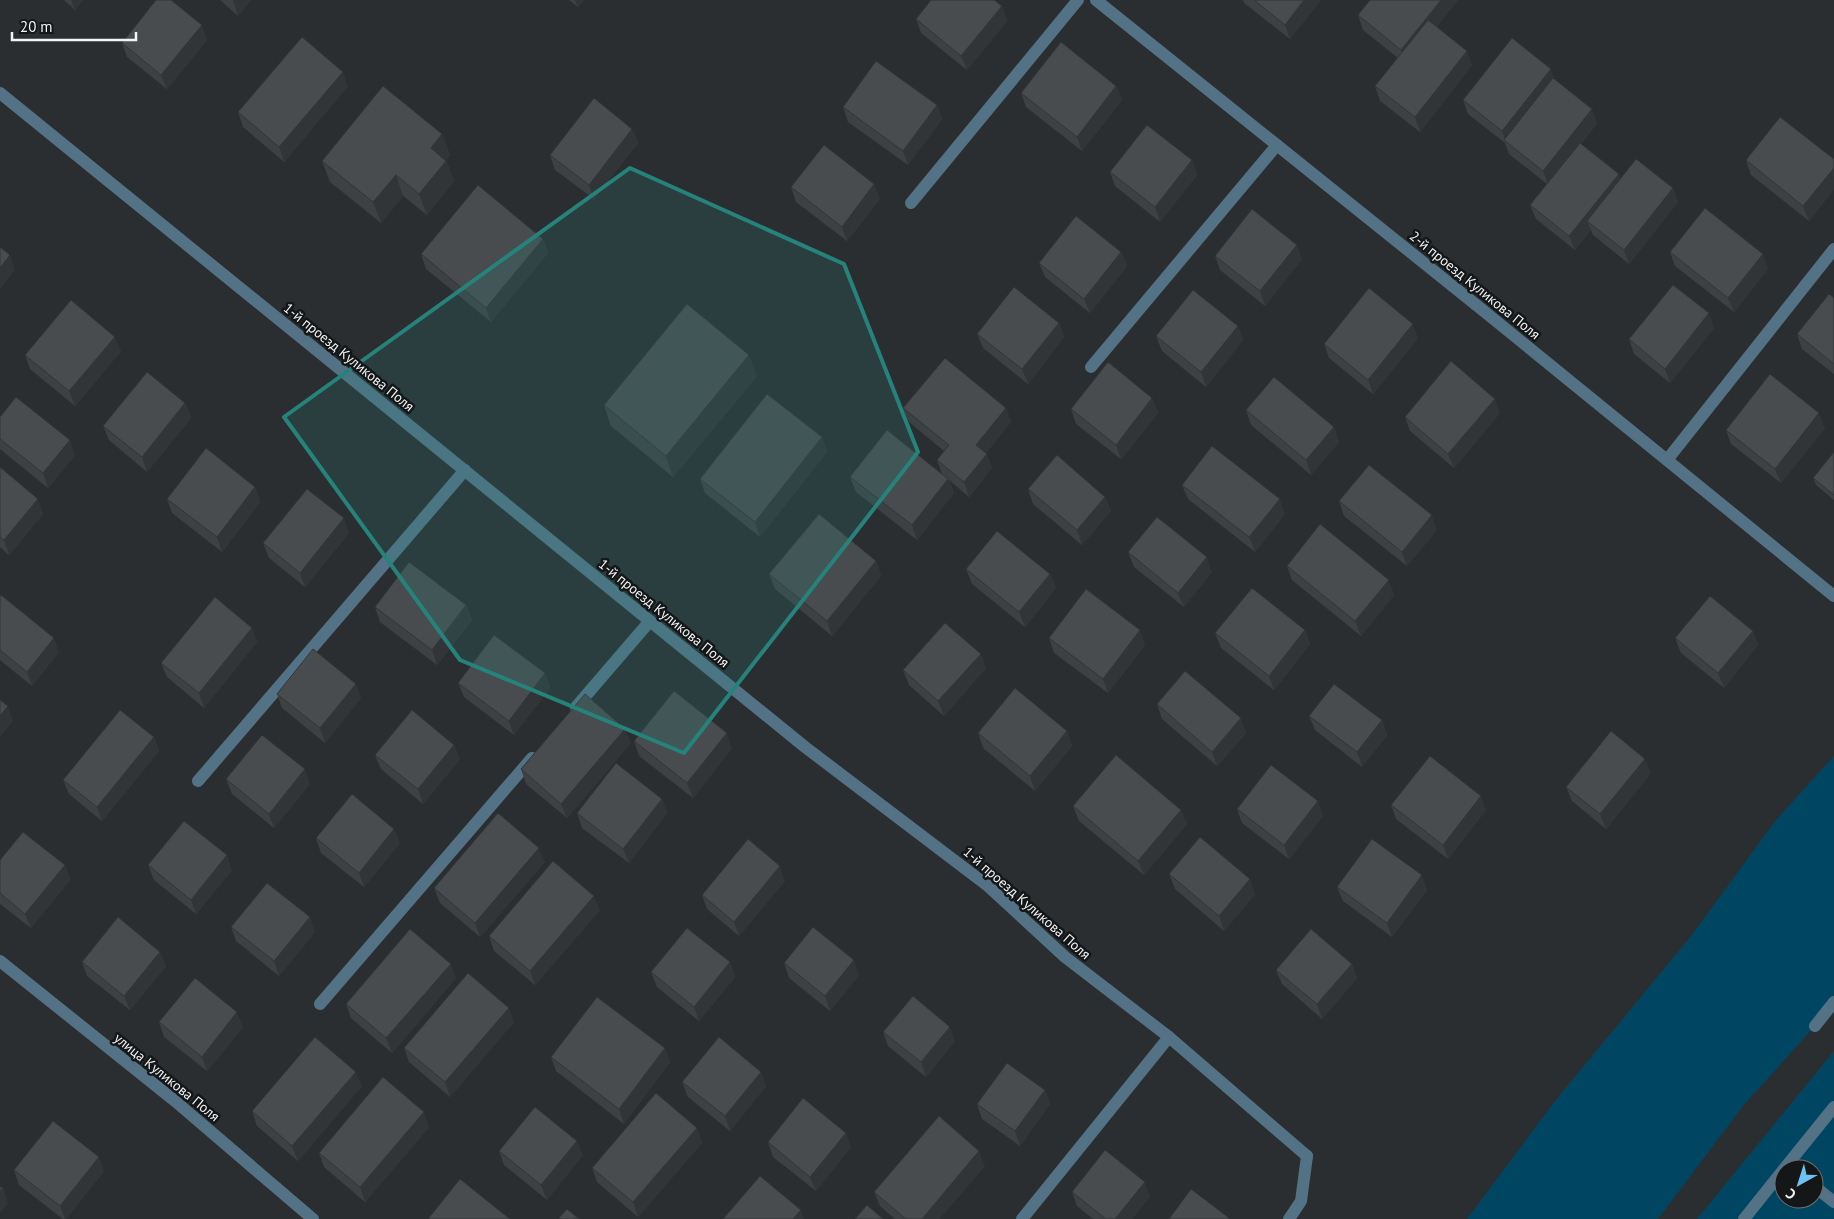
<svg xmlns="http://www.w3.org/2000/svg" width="1834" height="1219" font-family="'PT Sans',sans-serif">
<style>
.green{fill:#004663;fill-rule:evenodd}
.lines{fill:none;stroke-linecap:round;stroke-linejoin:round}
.lane{stroke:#537285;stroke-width:12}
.street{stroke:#537285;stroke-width:12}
.wall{fill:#3e4143}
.shaded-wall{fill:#323537}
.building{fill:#484c4e;stroke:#323537}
.marked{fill:#26837c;fill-opacity:0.2;stroke:#26837c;stroke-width:4;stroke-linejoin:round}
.labels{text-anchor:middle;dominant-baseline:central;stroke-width:5;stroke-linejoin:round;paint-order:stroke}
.street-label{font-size:14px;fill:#f1f4f5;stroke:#141617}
</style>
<rect width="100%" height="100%" fill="#2b2e30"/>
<g class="green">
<polygon points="1834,756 1834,1002 1815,1026 1743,1106 1658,1219 1467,1219 1555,1101 1691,936 1776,820"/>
<path d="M1834 1051V1219H1697ZM1784 1169H1814V1199H1784Z"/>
</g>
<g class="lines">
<g class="lane">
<polyline points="911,203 1078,0"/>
<polyline points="1091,367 1277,145"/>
<polyline points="1667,460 1834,249"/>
<polyline points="576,707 650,621"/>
<polyline points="198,781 465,470"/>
<polyline points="320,1004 532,758"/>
<polyline points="1815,1026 1834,1002"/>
<polyline points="1022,1219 1169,1037"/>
<polyline points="1289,1219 1301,1201 1307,1156"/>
</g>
<g class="street">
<polyline points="1096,0 1485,312 1834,596"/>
<polyline points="0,93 805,747 988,886 1065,957 1169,1037 1307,1156"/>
<polyline points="0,961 175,1101 313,1219"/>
<polyline points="1784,1169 1834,1107"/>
<polyline points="1814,1186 1834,1202"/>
<polyline points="1744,1219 1784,1169"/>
</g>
</g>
<g class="wall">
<polygon points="64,0 83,0 75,10"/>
<polygon points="220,0 251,0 238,16"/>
<polygon points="569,0 584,0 578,7"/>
<polygon points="1243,0 1321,0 1290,39 1244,3"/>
<polygon points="1370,0 1458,0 1437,26 1472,65 1420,132 1380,101 1375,86 1398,58 1363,30 1358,15"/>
<polygon points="1002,6 1007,21 967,70 921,33 916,19"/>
<polygon points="207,40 167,89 127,57 122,43"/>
<polygon points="1555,80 1597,123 1581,144 1619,174 1621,179 1673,188 1678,202 1629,264 1593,235 1591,230 1575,250 1536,219 1530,205 1547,184 1509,154 1505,143 1468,114 1463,100"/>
<polygon points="348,86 284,162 243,127 238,112"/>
<polygon points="1116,86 1122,100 1082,151 1026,107 1021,93"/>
<polygon points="937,105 942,119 908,165 848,122 843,107"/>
<polygon points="632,129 638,143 594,199 555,170 550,155"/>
<polygon points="442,134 450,155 446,160 454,181 427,215 403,196 381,223 330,182 322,161"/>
<polygon points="1834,159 1834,189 1809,221 1751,175 1746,160"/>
<polygon points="1192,160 1197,175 1160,222 1115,186 1110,172"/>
<polygon points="874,184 880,199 847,241 796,202 791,187"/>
<polygon points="543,239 548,253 491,322 426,269 421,254"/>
<polygon points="1121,252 1127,266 1090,313 1045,277 1039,263"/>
<polygon points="1670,252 1768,269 1734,312 1675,266"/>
<polygon points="1215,256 1302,259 1265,306 1220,270"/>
<polygon points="1834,298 1834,374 1802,349 1797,334"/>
<polygon points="1059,323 1064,337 1028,384 983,348 977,334"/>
<polygon points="1238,326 1243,340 1206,387 1162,351 1156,336"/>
<polygon points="1714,328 1670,383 1634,354 1629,339"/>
<polygon points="1418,338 1373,394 1329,358 1324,344"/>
<polygon points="121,351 75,406 30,369 25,355"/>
<polygon points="757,376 673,477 611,426 604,405"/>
<polygon points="1152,398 1158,413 1121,459 1076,424 1071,409"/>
<polygon points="185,403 191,418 147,472 109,440 103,426"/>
<polygon points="903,408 1006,408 1011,422 986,453 992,468 969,497 949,480 954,493 917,540 856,492 850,477 942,474 937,460 944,451 909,422"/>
<polygon points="1246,410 1334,427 1339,442 1311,475 1251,425"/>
<polygon points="1500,413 1454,468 1410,431 1405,417"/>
<polygon points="0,417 75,455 48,488 0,449"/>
<polygon points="1825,428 1781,483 1731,444 1726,430"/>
<polygon points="822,437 827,452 760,537 705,493 700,479"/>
<polygon points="1834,452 1834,500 1816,485 1813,478"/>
<polygon points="0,467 43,514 9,555 0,547"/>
<polygon points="1182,485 1285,514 1255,552 1188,499"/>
<polygon points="255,487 260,502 222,552 172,513 167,499"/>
<polygon points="1028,489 1105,497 1111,511 1082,545 1033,504"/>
<polygon points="1339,501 1437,530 1407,566 1344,516"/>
<polygon points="349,533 305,587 269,558 263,543"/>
<polygon points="1128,552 1212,572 1184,607 1134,567"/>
<polygon points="876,561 881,576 832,636 775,589 769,574"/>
<polygon points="1287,566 1394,595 1361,636 1292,580"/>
<polygon points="966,569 1050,574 1056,588 1025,627 972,584"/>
<polygon points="0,597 59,652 32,686 0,660"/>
<polygon points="466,605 472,620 437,665 380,622 375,607"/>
<polygon points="252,628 257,642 204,708 167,677 161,663"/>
<polygon points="1305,630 1310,644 1274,690 1221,648 1215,633"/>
<polygon points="1753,631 1758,645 1724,688 1681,653 1675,638"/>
<polygon points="1049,638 1145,645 1108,693 1054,653"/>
<polygon points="986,668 944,716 909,685 903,670"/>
<polygon points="545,673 550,688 514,735 464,697 458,683"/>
<polygon points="277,694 361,698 325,743 282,708"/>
<polygon points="1157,704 1246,733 1217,766 1162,719"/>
<polygon points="1309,716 1382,720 1387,735 1362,767 1315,730"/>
<polygon points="1067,731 1072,746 1035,791 983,748 978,733"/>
<polygon points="154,737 159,751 102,821 69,794 63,780"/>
<polygon points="634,741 732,748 693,798 639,756"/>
<polygon points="631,743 567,818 526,784 521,769"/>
<polygon points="454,745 460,759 423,804 381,769 375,755"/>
<polygon points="1651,773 1606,829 1572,801 1566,787"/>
<polygon points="226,779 310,784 274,828 232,794"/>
<polygon points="662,799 667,813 629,863 582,828 577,813"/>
<polygon points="1391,805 1486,810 1448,859 1396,819"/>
<polygon points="1073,806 1181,810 1187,824 1144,875 1079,821"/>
<polygon points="1237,809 1323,816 1289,859 1242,823"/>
<polygon points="316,838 400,843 364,887 321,853"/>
<polygon points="0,860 65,865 70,880 31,928 0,904"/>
<polygon points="545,862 480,937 440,903 434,888"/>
<polygon points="148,865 232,870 196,914 154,880"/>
<polygon points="1169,874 1255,894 1224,931 1175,889"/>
<polygon points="785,881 739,936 707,909 702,895"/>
<polygon points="1337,887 1427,890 1392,937 1343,901"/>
<polygon points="600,910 535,985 494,951 489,936"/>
<polygon points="231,927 315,932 279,976 236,941"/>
<polygon points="82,962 166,966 130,1010 87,976"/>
<polygon points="730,962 735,977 699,1021 657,987 651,972"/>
<polygon points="784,963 859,975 830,1011 789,978"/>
<polygon points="1352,964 1357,978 1322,1019 1282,984 1276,970"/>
<polygon points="456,978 392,1053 351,1018 346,1004"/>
<polygon points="159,1022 243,1027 207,1071 164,1037"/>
<polygon points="514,1022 450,1097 409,1062 404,1048"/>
<polygon points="883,1032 955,1041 926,1077 888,1046"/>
<polygon points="665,1048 670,1062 624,1124 556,1071 551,1057"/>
<polygon points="761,1072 766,1086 730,1131 688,1097 682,1082"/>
<polygon points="362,1086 298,1161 257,1126 252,1111"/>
<polygon points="1045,1090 1050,1104 1020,1146 982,1119 977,1104"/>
<polygon points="429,1127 365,1202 324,1167 319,1153"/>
<polygon points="697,1128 702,1143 638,1217 597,1182 592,1168"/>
<polygon points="768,1142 851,1147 816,1191 773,1157"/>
<polygon points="499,1151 583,1155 547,1200 504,1165"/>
<polygon points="985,1166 939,1219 895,1219 880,1206 874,1192"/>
<polygon points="14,1170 104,1171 66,1219 63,1219 19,1185"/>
<polygon points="1072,1192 1150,1196 1132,1219 1093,1219 1077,1206"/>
</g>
<g class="shaded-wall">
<polygon points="71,0 83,0 75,10"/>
<polygon points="234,0 251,0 238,16 233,1"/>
<polygon points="575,0 584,0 578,7"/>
<polygon points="1304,0 1321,0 1290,39 1285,25"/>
<polygon points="1441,0 1458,0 1407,64 1401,50"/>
<polygon points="1002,6 1007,21 967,70 961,56"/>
<polygon points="202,25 207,40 167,89 161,75"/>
<polygon points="1467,51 1472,65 1420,132 1415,117"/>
<polygon points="1551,69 1556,83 1506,142 1502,131"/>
<polygon points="343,72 348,86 284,162 279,147"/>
<polygon points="1116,86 1122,100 1082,151 1077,137"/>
<polygon points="937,105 942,119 908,165 903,151"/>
<polygon points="1592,109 1597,123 1548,185 1543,171"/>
<polygon points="632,129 638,143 594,199 589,185"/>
<polygon points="442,134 450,155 438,169 431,148"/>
<polygon points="1192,160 1197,175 1160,222 1155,207"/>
<polygon points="446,161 454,181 427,215 419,194"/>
<polygon points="1834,168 1834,189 1809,221 1803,206"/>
<polygon points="1619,174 1624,188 1587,221 1591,230 1575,250 1569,236"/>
<polygon points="396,175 403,196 381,223 373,202"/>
<polygon points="874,184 880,199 847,241 842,227"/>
<polygon points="1673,188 1678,202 1629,264 1624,250"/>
<polygon points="543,239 548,253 491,322 486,308"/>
<polygon points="1297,245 1302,259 1265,306 1260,291"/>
<polygon points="1121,252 1127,266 1090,313 1084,299"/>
<polygon points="1763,254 1768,269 1734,312 1728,298"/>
<polygon points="10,255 15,270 0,289 0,268"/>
<polygon points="1709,313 1714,328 1670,383 1665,369"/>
<polygon points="1059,323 1064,337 1028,384 1022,369"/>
<polygon points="1413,324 1418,338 1373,394 1368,380"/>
<polygon points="1238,326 1243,340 1206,387 1201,372"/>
<polygon points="115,337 121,351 75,406 69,391"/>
<polygon points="749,355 757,376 673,477 666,456"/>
<polygon points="1152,398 1158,413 1121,459 1116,445"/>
<polygon points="1495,399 1500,413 1454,468 1448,454"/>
<polygon points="185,403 191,418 147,472 142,457"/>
<polygon points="1006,408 1011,422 981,459 976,445"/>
<polygon points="1819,413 1825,428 1781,483 1775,469"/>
<polygon points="1334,427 1339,442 1311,475 1306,460"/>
<polygon points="822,437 827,452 760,537 755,522"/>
<polygon points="70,440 75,455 48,488 43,473"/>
<polygon points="987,454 992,468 969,497 964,482"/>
<polygon points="948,479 954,493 917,540 912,525"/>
<polygon points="255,487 260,502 222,552 217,537"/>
<polygon points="1105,497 1111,511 1082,545 1077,530"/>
<polygon points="38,499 43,514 9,555 4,540"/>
<polygon points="1280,499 1285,514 1255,552 1249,537"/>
<polygon points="1432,515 1437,530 1407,566 1402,552"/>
<polygon points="344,518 349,533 305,587 300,573"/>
<polygon points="1207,557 1212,572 1184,607 1178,593"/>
<polygon points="876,561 881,576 832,636 827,621"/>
<polygon points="1050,574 1056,588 1025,627 1019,612"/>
<polygon points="1389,580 1394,595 1361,636 1355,621"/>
<polygon points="466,605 472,620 437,665 432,650"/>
<polygon points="252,628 257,642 204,708 199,693"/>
<polygon points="1140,630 1145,645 1108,693 1103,679"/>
<polygon points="1305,630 1310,644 1274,690 1269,676"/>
<polygon points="1753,631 1758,645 1724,688 1718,673"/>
<polygon points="54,638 59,652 32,686 27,672"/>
<polygon points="981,654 986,668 944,716 938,701"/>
<polygon points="545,673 550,688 514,735 509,721"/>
<polygon points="356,684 361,698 325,743 320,728"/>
<polygon points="8,706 13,721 0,737 0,716"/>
<polygon points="1241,718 1246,733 1217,766 1212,752"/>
<polygon points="1382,720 1387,735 1362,767 1357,752"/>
<polygon points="625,729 631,743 567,818 561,804"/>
<polygon points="1067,731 1072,746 1035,791 1030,776"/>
<polygon points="727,733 732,748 693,798 687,783"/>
<polygon points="154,737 159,751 102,821 97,807"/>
<polygon points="454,745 460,759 423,804 418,789"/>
<polygon points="1645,759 1651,773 1606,829 1600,814"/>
<polygon points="305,769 310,784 274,828 269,814"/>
<polygon points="1481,796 1486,810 1448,859 1443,845"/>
<polygon points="662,799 667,813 629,863 623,849"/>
<polygon points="1318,801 1323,816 1289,859 1284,845"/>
<polygon points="1181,810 1187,824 1144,875 1138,861"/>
<polygon points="394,829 400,843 364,887 359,873"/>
<polygon points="539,848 545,862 480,937 475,923"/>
<polygon points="227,855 232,870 196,914 191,900"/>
<polygon points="65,865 70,880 31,928 25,914"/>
<polygon points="780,866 785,881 739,936 734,922"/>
<polygon points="1422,875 1427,890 1392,937 1387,923"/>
<polygon points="1250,879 1255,894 1224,931 1219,916"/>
<polygon points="594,896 600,910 535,985 530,971"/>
<polygon points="310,917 315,932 279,976 274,961"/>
<polygon points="160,952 166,966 130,1010 124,996"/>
<polygon points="854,960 859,975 830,1011 825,996"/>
<polygon points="730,962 735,977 699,1021 694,1007"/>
<polygon points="451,964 456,978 392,1053 386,1038"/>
<polygon points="1352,964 1357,978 1322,1019 1317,1004"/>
<polygon points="509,1008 514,1022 450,1097 445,1082"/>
<polygon points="237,1012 243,1027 207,1071 202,1057"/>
<polygon points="950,1027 955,1041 926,1077 921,1062"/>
<polygon points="665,1048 670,1062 624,1124 619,1109"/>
<polygon points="356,1072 362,1086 298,1161 292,1146"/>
<polygon points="761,1072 766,1086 730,1131 725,1116"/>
<polygon points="1045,1090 1050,1104 1020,1146 1015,1131"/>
<polygon points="424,1112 429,1127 365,1202 360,1187"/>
<polygon points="697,1128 702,1143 638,1217 633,1202"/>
<polygon points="846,1133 851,1147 816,1191 810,1177"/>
<polygon points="577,1141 583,1155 547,1200 541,1185"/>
<polygon points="979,1151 985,1166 939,1219 922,1219"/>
<polygon points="99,1157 104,1171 66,1219 65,1219 60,1206"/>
<polygon points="1145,1182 1150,1196 1132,1219 1115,1219"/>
<polygon points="3,1188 8,1203 0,1213 0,1192"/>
<polygon points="801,1210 804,1219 793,1219"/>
</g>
<g class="building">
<polygon points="156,0 171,0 202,25 161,75 122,43"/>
<polygon points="931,0 994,0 1002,6 961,56 916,19"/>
<polygon points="1254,0 1304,0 1285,25"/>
<polygon points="1370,0 1441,0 1401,50 1358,15"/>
<polygon points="1428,20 1467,51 1415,117 1375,86"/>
<polygon points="302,37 343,72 279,147 238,112"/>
<polygon points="1512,38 1551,69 1502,131 1463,100"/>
<polygon points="1061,42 1116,86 1077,137 1021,93"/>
<polygon points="876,61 937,105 903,151 843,107"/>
<polygon points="1553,78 1592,109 1543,171 1504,140"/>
<polygon points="383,86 442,134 431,148 446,161 419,194 396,175 373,202 322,161"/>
<polygon points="594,98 632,129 589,185 550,155"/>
<polygon points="1780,117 1834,159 1834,168 1803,206 1746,160"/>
<polygon points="1147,125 1192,160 1155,207 1110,172"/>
<polygon points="1580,143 1619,174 1569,236 1530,205"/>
<polygon points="824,145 874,184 842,227 791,187"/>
<polygon points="1636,159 1673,188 1624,250 1587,221"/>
<polygon points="478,185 543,239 486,308 421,254"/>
<polygon points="1705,208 1763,254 1728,298 1670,252"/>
<polygon points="1252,209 1297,245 1260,291 1215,256"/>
<polygon points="1076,216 1121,252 1084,299 1039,263"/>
<polygon points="0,247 10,255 0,268"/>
<polygon points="1673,285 1709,313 1665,369 1629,339"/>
<polygon points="1014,287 1059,323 1022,369 977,334"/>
<polygon points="1369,288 1413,324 1368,380 1324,344"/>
<polygon points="1193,290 1238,326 1201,372 1156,336"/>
<polygon points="1829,294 1834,298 1834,364 1797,334"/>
<polygon points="71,300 115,337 69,391 25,355"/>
<polygon points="687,304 749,355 666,456 604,405"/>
<polygon points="945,358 1006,408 976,445 987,454 964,482 937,460 949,445 903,408"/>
<polygon points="1451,361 1495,399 1448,454 1405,417"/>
<polygon points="1108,362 1152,398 1116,445 1071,409"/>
<polygon points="147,372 185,403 142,457 103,426"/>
<polygon points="1770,374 1819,413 1775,469 1726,430"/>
<polygon points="1274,377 1334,427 1306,460 1246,410"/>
<polygon points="767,394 822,437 755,522 700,479"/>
<polygon points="16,397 70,440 43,473 0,439 0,417"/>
<polygon points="887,430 948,479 912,525 850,477"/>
<polygon points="1212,446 1280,499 1249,537 1182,485"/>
<polygon points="206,448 255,487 217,537 167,499"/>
<polygon points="1834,452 1834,495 1813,478"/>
<polygon points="1057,455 1105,497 1077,530 1028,489"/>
<polygon points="1369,465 1432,515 1402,552 1339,501"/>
<polygon points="0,467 38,499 4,540 0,537"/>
<polygon points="307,489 344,518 300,573 263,543"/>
<polygon points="819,514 876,561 827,621 769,574"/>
<polygon points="1157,517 1207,557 1178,593 1128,552"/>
<polygon points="1320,524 1389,580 1355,621 1287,566"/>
<polygon points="997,531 1050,574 1019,612 966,569"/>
<polygon points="409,562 466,605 432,650 375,607"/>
<polygon points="1252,588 1305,630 1269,676 1215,633"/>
<polygon points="1086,589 1140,630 1103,679 1049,638"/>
<polygon points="1,595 54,638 27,672 0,650 0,597"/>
<polygon points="1710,596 1753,631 1718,673 1675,638"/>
<polygon points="215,597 252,628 199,693 161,663"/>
<polygon points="945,623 981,654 938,701 903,670"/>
<polygon points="494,635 545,673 509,721 458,683"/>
<polygon points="313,649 356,684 320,728 277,694"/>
<polygon points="1185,671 1241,718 1212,752 1157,704"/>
<polygon points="1334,684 1382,720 1357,752 1309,716"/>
<polygon points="1015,688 1067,731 1030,776 978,733"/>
<polygon points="674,691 727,733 687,783 634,741"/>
<polygon points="585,694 625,729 561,804 521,769"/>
<polygon points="0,700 8,706 0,716"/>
<polygon points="120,710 154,737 97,807 63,780"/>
<polygon points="412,710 454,745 418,789 375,755"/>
<polygon points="1611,731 1645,759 1600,814 1566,787"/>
<polygon points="262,735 305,769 269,814 226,779"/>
<polygon points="1116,755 1181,810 1138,861 1073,806"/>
<polygon points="1430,756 1481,796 1443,845 1391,805"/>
<polygon points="616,763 662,799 623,849 577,813"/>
<polygon points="1271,765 1318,801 1284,845 1237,809"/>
<polygon points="352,794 394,829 359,873 316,838"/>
<polygon points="498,813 539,848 475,923 434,888"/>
<polygon points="184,821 227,855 191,900 148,865"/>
<polygon points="23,832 65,865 25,914 0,893 0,860"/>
<polygon points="1200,837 1250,879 1219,916 1169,874"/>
<polygon points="748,839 780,866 734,922 702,895"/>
<polygon points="1372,839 1422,875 1387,923 1337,887"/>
<polygon points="553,861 594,896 530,971 489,936"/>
<polygon points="267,883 310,917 274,961 231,927"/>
<polygon points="118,917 160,952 124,996 82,962"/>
<polygon points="813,927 854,960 825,996 784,963"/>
<polygon points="687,928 730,962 694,1007 651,972"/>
<polygon points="410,929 451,964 386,1038 346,1004"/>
<polygon points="1311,929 1352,964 1317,1004 1276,970"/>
<polygon points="468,973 509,1008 445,1082 404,1048"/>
<polygon points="195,978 237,1012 202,1057 159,1022"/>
<polygon points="913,996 950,1027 921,1062 883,1032"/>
<polygon points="597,997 665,1048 619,1109 551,1057"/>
<polygon points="315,1037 356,1072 292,1146 252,1111"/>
<polygon points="719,1037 761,1072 725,1116 682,1082"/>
<polygon points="1007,1063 1045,1090 1015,1131 977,1104"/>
<polygon points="383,1077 424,1112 360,1187 319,1153"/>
<polygon points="656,1093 697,1128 633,1202 592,1168"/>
<polygon points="803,1098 846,1133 810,1177 768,1142"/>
<polygon points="535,1107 577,1141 541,1185 499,1151"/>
<polygon points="939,1116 979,1151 922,1219 906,1219 874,1192"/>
<polygon points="53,1121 99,1157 60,1206 14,1170"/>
<polygon points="1105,1150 1145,1182 1115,1219 1106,1219 1072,1192"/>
<polygon points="760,1176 801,1210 793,1219 723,1219"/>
<polygon points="460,1179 510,1219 428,1219"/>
<polygon points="0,1186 3,1188 0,1192"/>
<polygon points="1191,1189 1229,1218 1228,1219 1169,1219"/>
<polygon points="867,1205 883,1219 855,1219"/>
<polygon points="567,1209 579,1219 558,1219"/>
</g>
<path class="marked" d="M630 168 844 264 918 452 684 753 460 660 284 417Z"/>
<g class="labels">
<g class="street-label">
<text transform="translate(1475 285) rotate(39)">2-й проезд Куликова Поля</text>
<text transform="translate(349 357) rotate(39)">1-й проезд Куликова Поля</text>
<text transform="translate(664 613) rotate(39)">1-й проезд Куликова Поля</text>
<text transform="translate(1027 903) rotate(41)">1-й проезд Куликова Поля</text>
<text transform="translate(167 1077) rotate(39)">улица Куликова Поля</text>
</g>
</g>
<g transform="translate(1799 1184) rotate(219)"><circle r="24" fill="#141617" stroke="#6c6f70"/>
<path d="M0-4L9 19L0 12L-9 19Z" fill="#6cc3f2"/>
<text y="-8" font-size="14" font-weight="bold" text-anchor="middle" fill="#f1f4f5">С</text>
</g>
<path d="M12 32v8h124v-8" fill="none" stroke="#f1f4f5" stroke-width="2.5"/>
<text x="20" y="32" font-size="15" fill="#f1f4f5" stroke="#141617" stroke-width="4" paint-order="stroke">20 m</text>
</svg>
